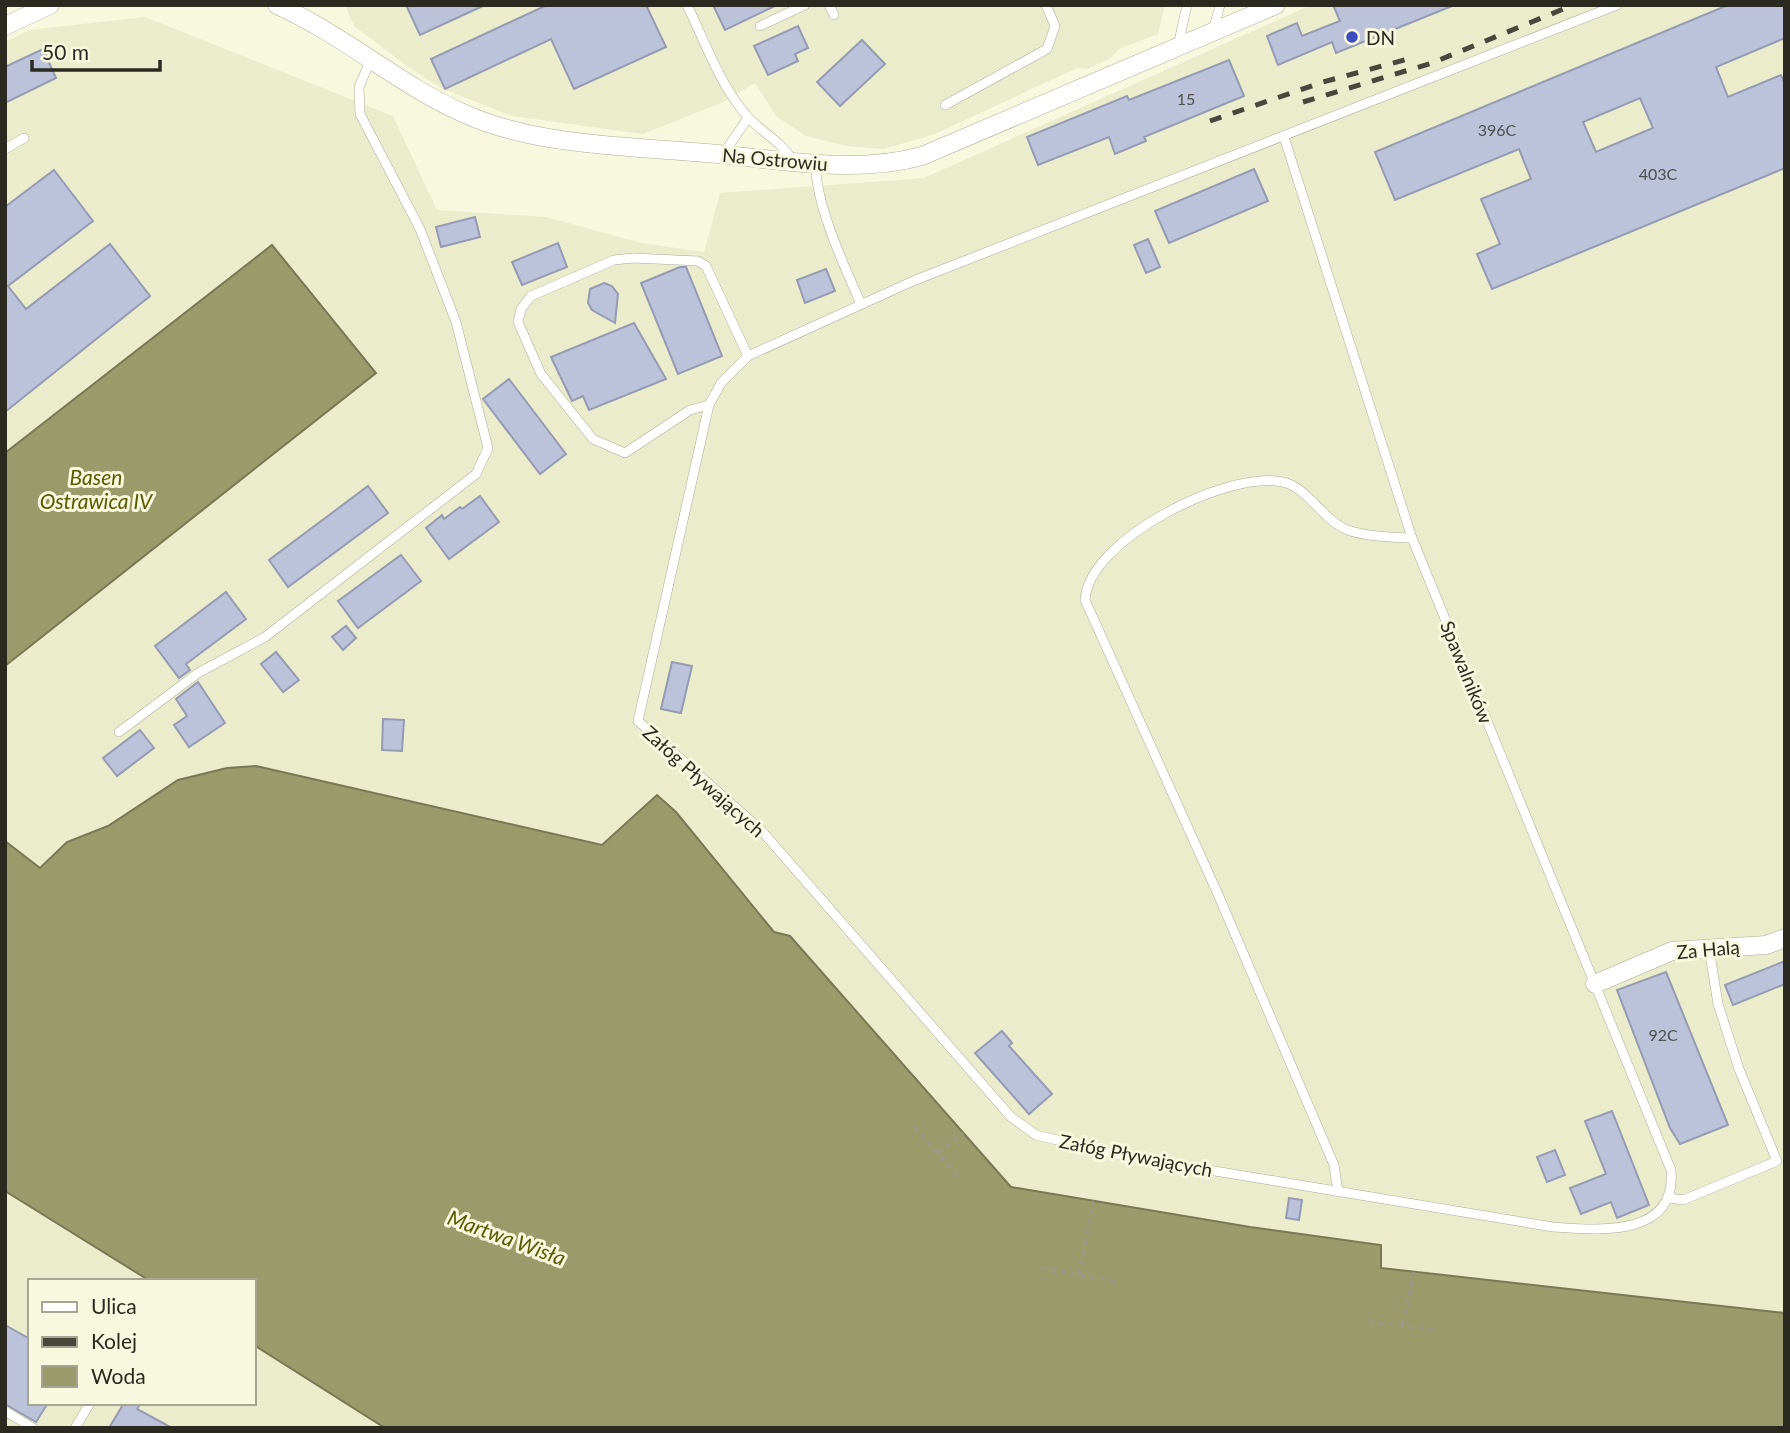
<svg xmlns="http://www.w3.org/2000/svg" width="1790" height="1433" font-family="Lato,sans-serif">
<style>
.built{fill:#ebeccb}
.water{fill:#9a9a6a;stroke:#787854;stroke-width:2}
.building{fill:#bbc2da;stroke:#949bb2;stroke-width:2;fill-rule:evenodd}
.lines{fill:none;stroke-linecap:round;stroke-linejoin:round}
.service-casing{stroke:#abac94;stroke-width:10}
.minor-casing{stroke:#abac94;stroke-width:19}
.path{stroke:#999a86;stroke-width:3.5;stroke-dasharray:5 5;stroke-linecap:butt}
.service{stroke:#fff;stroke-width:9}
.minor{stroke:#fff;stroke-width:18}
.rail{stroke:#47473b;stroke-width:5;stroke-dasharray:12 12;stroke-linecap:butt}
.poi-dot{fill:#3c4bbf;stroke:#f7f8dd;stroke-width:2.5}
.labels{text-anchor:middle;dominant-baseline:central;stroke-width:6;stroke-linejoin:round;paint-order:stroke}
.number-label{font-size:16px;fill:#4e504e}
.poi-label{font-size:19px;fill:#2a2a20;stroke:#f7f8dd;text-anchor:start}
.street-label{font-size:19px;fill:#2a2a20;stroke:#f7f8dd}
.water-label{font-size:21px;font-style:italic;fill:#5b5903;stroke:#f7f8dd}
</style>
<rect width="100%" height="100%" fill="#f7f8dd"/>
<g class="built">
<polygon points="345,5 1165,5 1158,34 1119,49 1111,58 1087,69 1077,68 935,134 884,149 847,146 806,136 776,116 755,83 723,102 643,134 512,116 441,88 411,69 354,26"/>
<polygon points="1311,5 1785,5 1785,1313 1380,1268 1381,1245 1250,1227 1011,1187 790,936 774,932 676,812 602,845 256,766 227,768 178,780 108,826 67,842 39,868 5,841 5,42 30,30 145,17 393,116 437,210 546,217 641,243 704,252 720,193 924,178"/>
<polygon points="5,1187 152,1281 30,1281 30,1403 254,1403 254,1345 385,1428 5,1428"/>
</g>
<g class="water">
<polygon points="272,245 376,373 5,666 5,453"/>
<polygon points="256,766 602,845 657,795 676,812 774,932 790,936 1011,1187 1250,1227 1381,1245 1381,1268 1785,1313 1785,1428 385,1428 254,1345 254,1281 150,1281 5,1191 5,841 40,868 67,842 108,826 178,780 227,768"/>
</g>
<g class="building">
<polygon points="406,5 485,5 420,35"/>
<polygon points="547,5 646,5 666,47 574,89 551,39 445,89 431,59"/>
<polygon points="713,5 777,5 725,30"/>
<polygon points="1333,5 1452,5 1452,6 1336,53 1332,42 1278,65 1267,36 1297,23 1302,36 1340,21"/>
<path d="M1728 5H1785V38L1716 67 1728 97 1781 75 1785 84V168L1492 289 1477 254 1500 244 1481 199 1531 179 1519 149 1395 200 1375 152ZM1640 98 1653 128 1596 152 1583 122Z"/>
<polygon points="798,26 808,48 795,54 798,61 768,75 754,46"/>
<polygon points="862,40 885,64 840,106 817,82"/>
<polygon points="43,49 56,78 5,103 5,67"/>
<polygon points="1229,60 1244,96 1144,137 1146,141 1115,154 1109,137 1038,165 1027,137 1127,96 1129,100"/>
<polygon points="1254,169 1268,201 1169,243 1155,211"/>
<polygon points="54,170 93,221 8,286 26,309 110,244 150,296 5,412 5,207"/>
<polygon points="475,217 480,237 441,247 436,227"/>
<polygon points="1148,239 1160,267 1146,273 1134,245"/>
<polygon points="558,243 567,267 522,285 512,262"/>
<polygon points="680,267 686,267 722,356 678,374 641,283"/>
<polygon points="826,269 835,291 805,303 797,280"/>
<polygon points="604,283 612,286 618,294 615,323 592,310 588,303 590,289"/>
<polygon points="634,323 666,379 589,410 583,396 572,401 551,357"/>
<polygon points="509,379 566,454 540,474 483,399"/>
<polygon points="368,486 388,513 288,587 269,560"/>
<polygon points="480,496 499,522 449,559 426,528 442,515 444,519 460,507 462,509"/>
<polygon points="401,555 421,581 358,628 338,601"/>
<polygon points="226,592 246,619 186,664 190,670 179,678 155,646"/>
<polygon points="346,626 356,638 343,650 332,637"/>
<polygon points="276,652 299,680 283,692 261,664"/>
<polygon points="672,662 692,666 681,713 661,709"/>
<polygon points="198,682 225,723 189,747 174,725 187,716 176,699"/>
<polygon points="383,719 404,720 402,751 382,750"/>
<polygon points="140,730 154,748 117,776 103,758"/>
<polygon points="1785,961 1785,984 1733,1005 1725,985"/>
<polygon points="1666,972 1728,1125 1680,1144 1670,1128 1617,990"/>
<polygon points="1002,1031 1012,1043 1009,1046 1052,1094 1029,1114 975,1053"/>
<polygon points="1612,1111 1649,1205 1617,1218 1611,1202 1581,1214 1570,1188 1606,1174 1585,1121"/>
<polygon points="1555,1150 1565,1175 1547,1182 1537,1157"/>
<polygon points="1289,1198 1302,1200 1299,1220 1286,1218"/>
<polygon points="5,1325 30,1339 30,1403 48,1403 36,1422 5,1404"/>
<polygon points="124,1403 141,1403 137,1409 172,1428 109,1428"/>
</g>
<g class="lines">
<g class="service-casing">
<g id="service">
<path d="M687 5C705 42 720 85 747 116 762 133 783 142 793 162"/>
<polyline points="829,5 834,15"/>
<polyline points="760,26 805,5"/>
<polyline points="1213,31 1220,5"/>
<polyline points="1178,46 1187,5"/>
<polyline points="945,105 1047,49 1055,26 1046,5"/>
<path d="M1284 137 1412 538 1671 1170C1677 1238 1599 1230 1553 1227L1124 1156 1036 1135 1011 1117 761 830 638 721 709 405 721 383 748 356 913 281 1617 5"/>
<polyline points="5,149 24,138"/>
<polyline points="723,154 748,118"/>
<path d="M816 163C814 201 845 268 861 304"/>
<polyline points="709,405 690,410 625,453 593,439 541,374 518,322 521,309 531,296 614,260 633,258 698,261 706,266 748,356"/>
<polyline points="119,732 198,673 265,637 476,474 488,448 456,322 420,229 360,114 359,87 371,59"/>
<path d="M1338 1192 1334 1165 1217 892 1085 600C1088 540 1227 470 1283 482 1309 488 1323 521 1348 530 1367 537 1391 537 1412 538"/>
<polyline points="1670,1198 1683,1200 1777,1161 1739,1069 1718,1004 1709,948"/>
<polyline points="5,1411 33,1428"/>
<polyline points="75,1428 90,1403"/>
</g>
</g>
<g class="minor-casing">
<g id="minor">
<path d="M277 5C344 35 399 85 465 114 536 146 629 146 706 153 777 159 853 175 922 156L1276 5"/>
<polyline points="5,26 50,5"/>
<polyline points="1595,984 1672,951 1766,945 1785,938"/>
</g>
</g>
<g class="path">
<polyline points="914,1127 960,1178"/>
<polyline points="938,1153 963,1133"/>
<polyline points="1041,1268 1116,1281"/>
<polyline points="1079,1274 1093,1201"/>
<polyline points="1369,1322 1434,1330"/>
<polyline points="1402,1324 1414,1272"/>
</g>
<use href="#service" class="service"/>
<use href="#minor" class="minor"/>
<g class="rail">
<polyline points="1303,102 1432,63 1573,5"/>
<polyline points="1210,121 1323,82 1408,59"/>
</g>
</g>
<circle class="poi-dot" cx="1352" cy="37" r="7"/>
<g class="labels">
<g class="number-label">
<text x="1186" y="98">15</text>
<text x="1497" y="129">396C</text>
<text x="1658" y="173">403C</text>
<text x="1663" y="1034">92C</text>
</g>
<g class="poi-label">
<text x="1366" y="37">DN</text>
</g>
<g class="street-label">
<text transform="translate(775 159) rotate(5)">Na Ostrowiu</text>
<text transform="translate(1467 672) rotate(68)">Spawalników</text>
<text transform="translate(704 781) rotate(42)">Załóg Pływających</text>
<text transform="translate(1708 949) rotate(-5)">Za Halą</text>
<text transform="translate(1136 1155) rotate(11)">Załóg Pływających</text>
</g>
<g class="water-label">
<text x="96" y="476">Basen<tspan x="96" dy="24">Ostrawica IV</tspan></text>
<text transform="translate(507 1237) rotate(20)">Martwa Wisła</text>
</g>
</g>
<rect width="1790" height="1433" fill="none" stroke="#2a2a20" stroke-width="14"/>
<rect x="28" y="1279" width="228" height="126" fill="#f7f8dd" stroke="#a5a691" stroke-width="2"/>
<rect x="42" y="1302" width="35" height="10" fill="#ffffff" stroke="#a5a691" stroke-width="2"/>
<text x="91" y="1314" font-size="21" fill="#2a2a20">Ulica</text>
<rect x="42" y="1337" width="35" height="10" fill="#47473b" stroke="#a5a691" stroke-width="2"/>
<text x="91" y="1349" font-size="21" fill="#2a2a20">Kolej</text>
<rect x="42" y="1366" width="35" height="21" fill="#9a9a6a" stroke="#a5a691" stroke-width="2"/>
<text x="91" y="1384" font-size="21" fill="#2a2a20">Woda</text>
<path d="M32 60v10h128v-10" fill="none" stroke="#2a2a20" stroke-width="3.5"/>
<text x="42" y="60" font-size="21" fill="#2a2a20" stroke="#f7f8dd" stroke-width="5" paint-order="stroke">50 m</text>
</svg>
